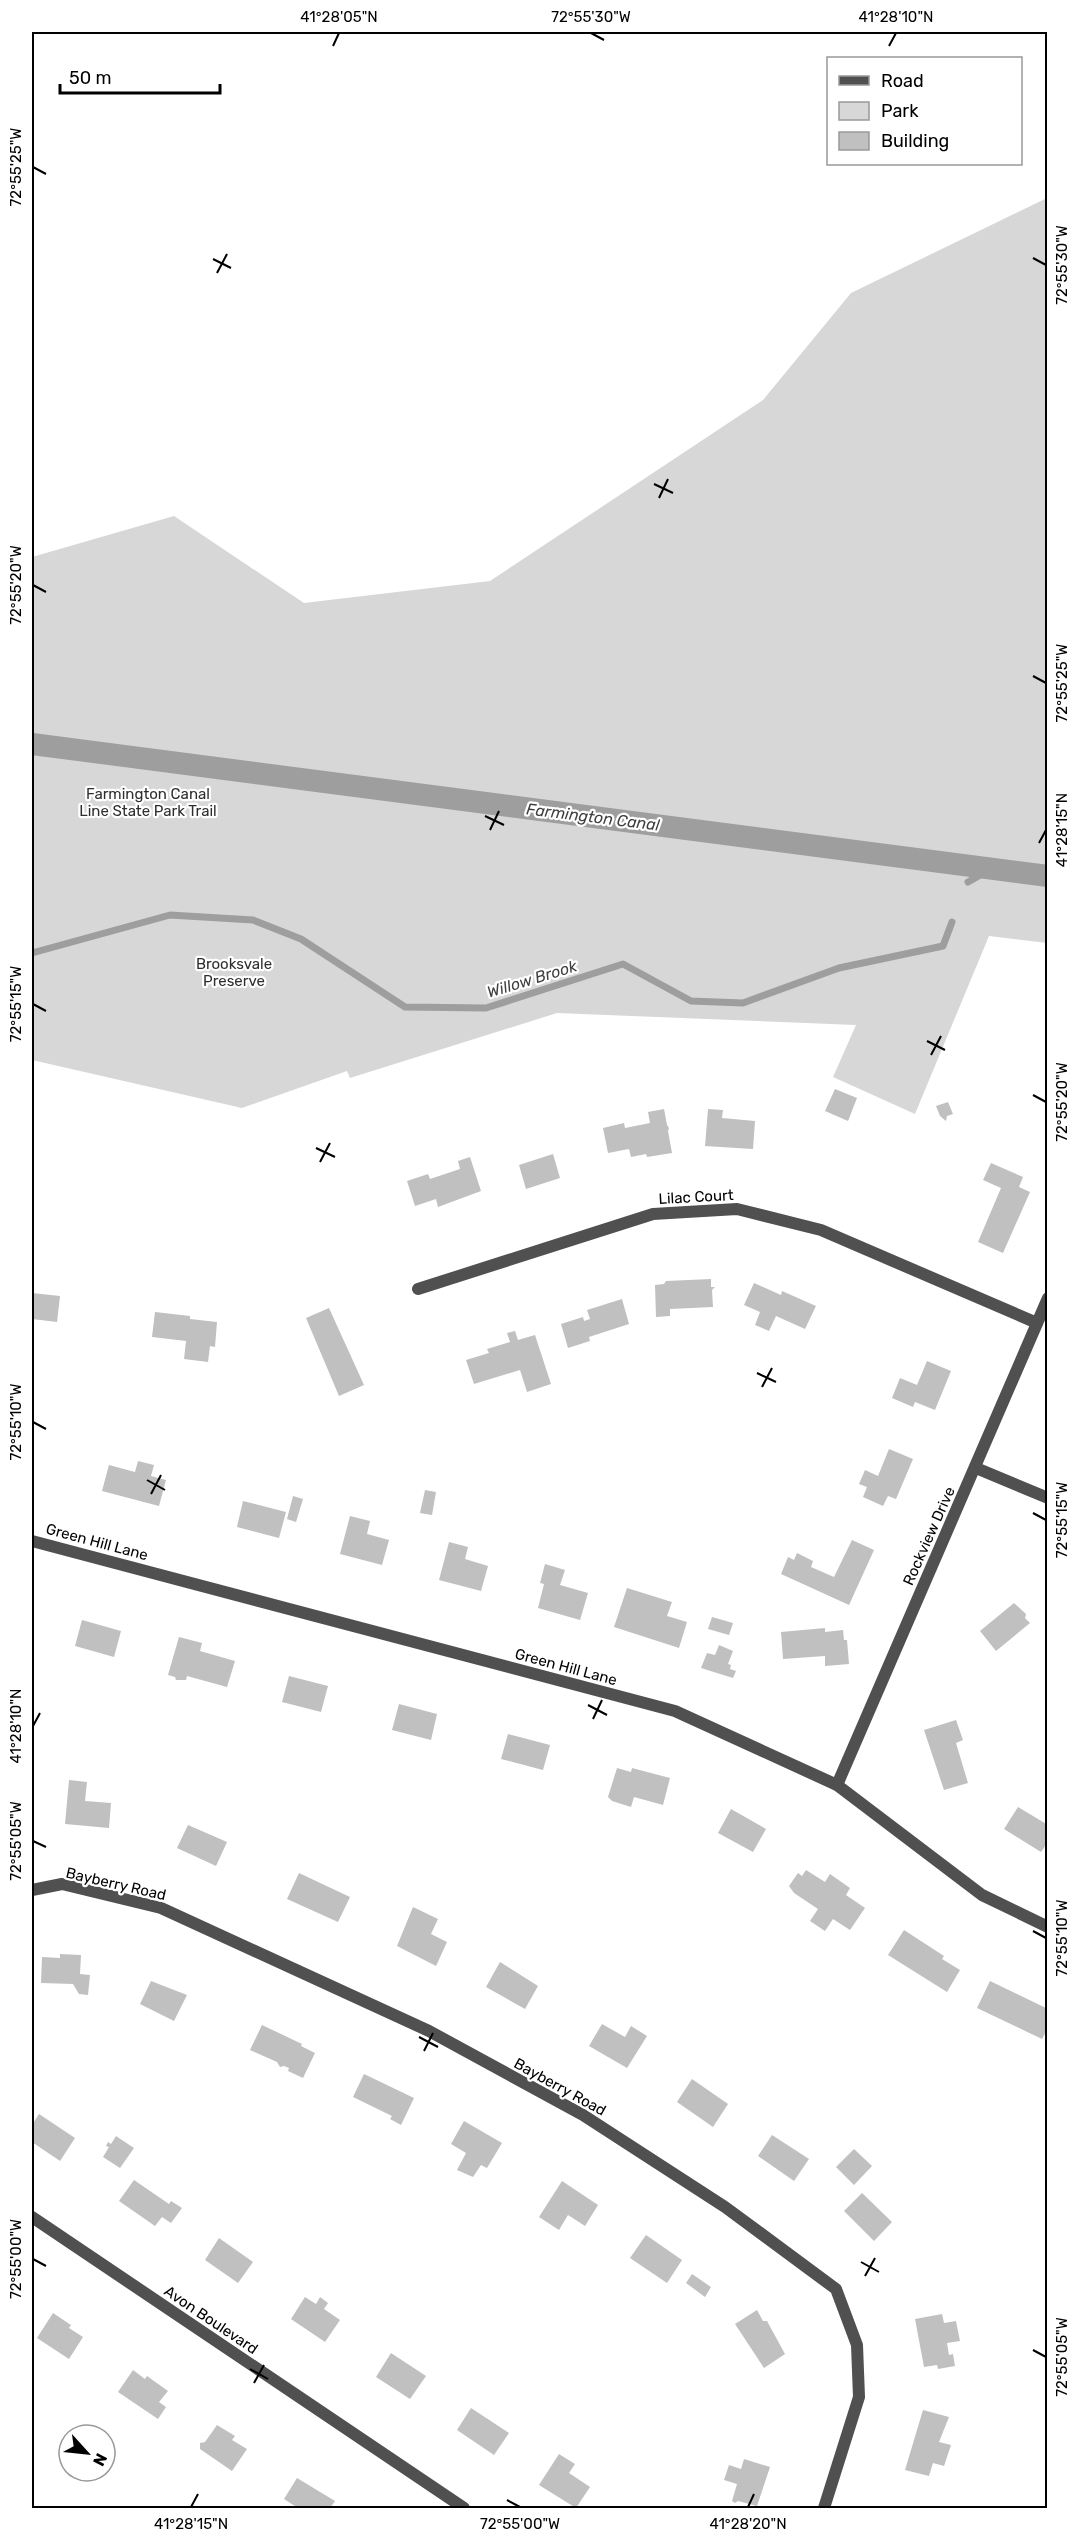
<svg xmlns="http://www.w3.org/2000/svg" width="1079" height="2540" font-family="Rubik,sans-serif">
<style>
.green{fill:#d7d7d7}
.lines{fill:none;stroke-linecap:round;stroke-linejoin:round}
.stream{stroke:#9e9e9e;stroke-width:7}
.canal{stroke:#9e9e9e;stroke-width:22}
.building{fill:#c0c0c0}
.minor{stroke:#505050;stroke-width:12}
.ticks{fill:none;stroke:#000;stroke-width:2}
.labels{text-anchor:middle;dominant-baseline:central;stroke-width:4.5;stroke-linejoin:round;paint-order:stroke}
.park-label{font-size:15px;fill:#2e2e2e;stroke:#fff}
.street-label{font-size:15px;fill:#000;stroke:#fff}
.water-label{font-size:16px;font-style:italic;fill:#3f3f3f;stroke:#fff}
.neatline{fill:none;stroke:#000;stroke-width:2}
.ticks-label{font-size:15px;text-anchor:middle;fill:#000}
</style>
<rect width="100%" height="100%" fill="#fff"/>
<polygon class="green" points="1047,198 1047,943 989,936 915,1114 833,1077 856,1025 557,1013 350,1078 347,1071 242,1108 32,1060 32,557 174,516 304,603 490,581 763,400 851,293"/>
<g class="lines">
<g class="stream">
<polyline points="968,882 991,869"/>
<polyline points="32,953 170,915 253,920 301,939 405,1007 486,1008 623,964 691,1001 743,1003 839,968 943,946 952,922"/>
</g>
<polyline class="canal" points="32,744 1048,876"/>
</g>
<g class="building">
<polygon points="835,1089 857,1098 848,1121 825,1111"/>
<polygon points="948,1102 953,1114 947,1116 946,1121 940,1116 936,1106"/>
<polygon points="664,1109 667,1125 669,1128 668,1131 672,1153 647,1157 646,1154 631,1157 629,1149 608,1153 603,1128 624,1123 625,1128 650,1123 648,1112"/>
<polygon points="708,1109 723,1110 722,1118 755,1121 753,1149 705,1146"/>
<polygon points="553,1154 560,1178 526,1189 519,1165"/>
<polygon points="470,1157 481,1191 438,1207 436,1199 415,1206 407,1181 428,1174 430,1179 460,1169 458,1161"/>
<polygon points="991,1163 1023,1177 1019,1187 1030,1192 1003,1253 978,1242 1001,1188 983,1180"/>
<polygon points="711,1279 711,1287 715,1287 712,1290 713,1307 670,1309 670,1316 656,1317 655,1285 664,1284 666,1281"/>
<polygon points="754,1283 781,1295 782,1291 816,1306 805,1329 776,1316 769,1331 755,1325 760,1312 744,1305"/>
<polygon points="32,1293 60,1296 57,1322 32,1319"/>
<polygon points="622,1299 629,1324 589,1337 590,1341 568,1348 561,1324 583,1317 584,1321 590,1319 587,1310"/>
<polygon points="329,1308 364,1385 339,1396 306,1318"/>
<polygon points="155,1312 190,1316 190,1319 217,1322 215,1347 210,1346 208,1362 184,1359 186,1341 152,1337"/>
<polygon points="515,1331 518,1340 535,1335 551,1384 527,1392 520,1370 474,1384 466,1360 489,1353 487,1349 510,1342 507,1333"/>
<polygon points="927,1361 951,1371 935,1410 915,1402 913,1407 892,1398 900,1378 917,1385"/>
<polygon points="889,1449 913,1459 896,1499 888,1496 883,1506 863,1497 867,1487 859,1484 865,1470 878,1476"/>
<polygon points="138,1461 154,1465 151,1476 166,1480 159,1506 102,1491 109,1465 135,1472"/>
<polygon points="425,1490 436,1492 432,1515 420,1513"/>
<polygon points="293,1496 303,1499 296,1522 287,1519"/>
<polygon points="243,1501 286,1512 279,1538 237,1527"/>
<polygon points="350,1516 370,1521 367,1534 389,1540 382,1565 340,1554"/>
<polygon points="852,1540 874,1550 849,1605 781,1574 788,1557 794,1560 797,1553 813,1561 811,1567 834,1577"/>
<polygon points="449,1542 468,1547 465,1559 488,1566 481,1591 439,1580"/>
<polygon points="545,1564 565,1570 560,1585 588,1593 580,1620 538,1608 544,1584 540,1583"/>
<polygon points="627,1588 672,1602 667,1616 687,1622 679,1648 614,1627"/>
<polygon points="1014,1603 1026,1614 1025,1618 1030,1623 996,1651 980,1631"/>
<polygon points="712,1617 733,1623 729,1635 708,1629"/>
<polygon points="82,1620 121,1631 114,1657 75,1646"/>
<polygon points="825,1628 825,1632 843,1630 844,1640 847,1640 849,1664 825,1666 825,1656 783,1659 781,1632"/>
<polygon points="179,1637 202,1643 200,1651 235,1661 227,1687 187,1676 186,1680 176,1680 175,1677 168,1675"/>
<polygon points="719,1645 733,1651 728,1664 731,1665 730,1669 736,1671 733,1678 701,1668 707,1653 715,1655"/>
<polygon points="289,1676 328,1686 321,1712 282,1702"/>
<polygon points="399,1704 437,1714 431,1740 392,1730"/>
<polygon points="956,1720 963,1740 956,1743 968,1783 944,1790 924,1730"/>
<polygon points="508,1734 550,1745 543,1770 501,1759"/>
<polygon points="617,1768 631,1772 632,1768 670,1778 663,1805 634,1797 631,1807 612,1801 608,1797"/>
<polygon points="69,1780 87,1782 85,1801 111,1803 109,1828 65,1824"/>
<polygon points="1018,1807 1048,1825 1048,1842 1041,1852 1004,1829"/>
<polygon points="731,1809 766,1829 753,1852 718,1833"/>
<polygon points="188,1825 227,1842 216,1866 177,1848"/>
<polygon points="806,1870 825,1882 830,1874 850,1888 846,1895 865,1908 850,1930 833,1919 825,1931 810,1921 818,1909 794,1893 789,1886 798,1873 802,1876"/>
<polygon points="299,1873 350,1897 338,1922 287,1899"/>
<polygon points="413,1907 438,1919 431,1934 447,1942 436,1966 397,1946"/>
<polygon points="904,1930 944,1956 942,1959 960,1970 947,1992 888,1955"/>
<polygon points="60,1954 81,1955 80,1974 90,1975 88,1995 79,1994 73,1984 41,1983 42,1957 60,1958"/>
<polygon points="500,1962 538,1986 525,2009 486,1987"/>
<polygon points="151,1981 187,1995 174,2021 140,2004"/>
<polygon points="990,1981 1048,2009 1048,2028 1042,2039 977,2008"/>
<polygon points="602,2024 625,2037 631,2026 647,2036 627,2068 589,2046"/>
<polygon points="262,2025 302,2044 301,2046 315,2053 303,2078 288,2071 289,2068 284,2066 280,2067 277,2062 250,2050"/>
<polygon points="364,2074 414,2098 401,2125 390,2119 392,2116 353,2097"/>
<polygon points="692,2079 728,2104 713,2127 677,2102"/>
<polygon points="39,2114 75,2138 60,2161 32,2142 32,2125"/>
<polygon points="464,2121 502,2143 487,2168 481,2165 473,2177 457,2170 466,2153 451,2144"/>
<polygon points="772,2135 809,2159 794,2181 758,2156"/>
<polygon points="116,2136 134,2148 120,2168 103,2157 109,2147 106,2146 108,2142 111,2144"/>
<polygon points="854,2149 872,2166 854,2185 836,2167"/>
<polygon points="134,2180 169,2204 171,2201 182,2208 171,2223 162,2217 155,2226 119,2201"/>
<polygon points="562,2181 598,2205 585,2226 568,2215 559,2230 539,2217"/>
<polygon points="862,2193 892,2222 874,2241 844,2211"/>
<polygon points="646,2235 682,2260 667,2283 630,2258"/>
<polygon points="219,2238 253,2262 238,2283 205,2260"/>
<polygon points="692,2274 711,2287 705,2297 686,2283"/>
<polygon points="305,2297 316,2304 320,2297 328,2303 324,2309 340,2320 325,2342 291,2319"/>
<polygon points="757,2310 763,2321 767,2321 785,2354 764,2368 735,2324"/>
<polygon points="53,2313 71,2325 69,2328 83,2337 69,2359 37,2338"/>
<polygon points="942,2314 944,2323 956,2321 960,2341 947,2343 949,2355 953,2354 955,2366 938,2369 937,2365 924,2367 915,2319"/>
<polygon points="391,2353 426,2376 410,2399 376,2377"/>
<polygon points="133,2370 145,2379 147,2376 168,2391 159,2402 166,2407 158,2419 118,2392"/>
<polygon points="471,2408 509,2433 494,2455 457,2430"/>
<polygon points="923,2410 949,2417 939,2442 951,2445 944,2466 933,2463 929,2476 905,2470"/>
<polygon points="217,2425 235,2436 232,2440 247,2449 232,2471 200,2449 200,2443 205,2442"/>
<polygon points="559,2454 575,2464 569,2473 590,2487 576,2508 539,2485"/>
<polygon points="744,2459 770,2467 757,2506 738,2501 735,2503 732,2501 737,2484 724,2480 729,2465 741,2469"/>
<polygon points="297,2478 335,2501 330,2508 298,2508 284,2499"/>
</g>
<g class="lines">
<g class="minor">
<polyline points="418,1289 653,1214 737,1209 821,1230 1037,1323"/>
<polyline points="976,1468 1048,1498"/>
<polyline points="32,1541 675,1711 837,1785 982,1895 1048,1927"/>
<polyline points="837,1785 1048,1298"/>
<polyline points="32,1890 62,1884 161,1908 429,2031 583,2115 725,2207 836,2289 857,2345 859,2397 824,2508"/>
<polyline points="32,2217 464,2508"/>
</g>
</g>
<path class="ticks" d="M591 33 604 40M333 46 339 33M889 46 896 33M33 167 46 174M1033 258 1046 265M213 259 231 268M217 273 227 254M654 484 673 493M659 498 668 479M33 585 46 592M1033 676 1046 683M485 816 504 825M490 830 499 811M1039 843 1046 830M33 1004 46 1011M927 1041 945 1050M931 1055 941 1036M1033 1095 1046 1102M316 1148 335 1157M320 1162 330 1143M757 1373 776 1382M762 1387 772 1368M33 1422 46 1429M147 1480 165 1490M151 1494 161 1475M1033 1513 1046 1520M588 1705 607 1715M593 1719 602 1700M33 1726 40 1713M33 1841 46 1847M1033 1931 1046 1938M419 2037 438 2047M424 2051 433 2033M33 2259 46 2266M861 2262 879 2272M865 2276 875 2258M1033 2350 1046 2357M250 2369 268 2379M254 2383 264 2365M507 2500 520 2507M191 2507 198 2494M748 2507 754 2494"/>
<g class="labels">
<g class="park-label">
<text x="148" y="794">Farmington Canal<tspan x="148" dy="17">Line State Park Trail</tspan></text>
<text x="234" y="964">Brooksvale<tspan x="234" dy="17">Preserve</tspan></text>
</g>
<g class="street-label">
<text transform="translate(696 1197) rotate(-3)">Lilac Court</text>
<text transform="translate(929 1536) rotate(-66)">Rockview Drive</text>
<text transform="translate(97 1542) rotate(15)">Green Hill Lane</text>
<text transform="translate(566 1667) rotate(15)">Green Hill Lane</text>
<text transform="translate(116 1884) rotate(13)">Bayberry Road</text>
<text transform="translate(560 2087) rotate(29)">Bayberry Road</text>
<text transform="translate(211 2320) rotate(34)">Avon Boulevard</text>
</g>
<g class="water-label">
<text transform="translate(593 817) rotate(7)">Farmington Canal</text>
<text transform="translate(532 979) rotate(-17)">Willow Brook</text>
</g>
</g>
<rect width="1079" height="2540" fill="none" stroke="#ffffff" stroke-width="66"/>
<rect x="827" y="57" width="195" height="108" fill="#ffffff" stroke="#999999" stroke-width="1.5"/>
<rect x="839" y="76" width="30" height="9" fill="#505050" stroke="#999999" stroke-width="1.5"/>
<text x="881" y="87" font-size="18" fill="#000000">Road</text>
<rect x="839" y="102" width="30" height="18" fill="#d7d7d7" stroke="#999999" stroke-width="1.5"/>
<text x="881" y="117" font-size="18" fill="#000000">Park</text>
<rect x="839" y="132" width="30" height="18" fill="#c0c0c0" stroke="#999999" stroke-width="1.5"/>
<text x="881" y="147" font-size="18" fill="#000000">Building</text>
<g transform="translate(87 2453) rotate(117)"><circle r="28" fill="#ffffff" stroke="#999999" stroke-width="1.5"/>
<path d="M0-4.5L10 22L0 15L-10 22Z" fill="#000000"/>
<text y="-9" font-size="16" font-weight="bold" text-anchor="middle" fill="#000000">N</text>
</g>
<path d="M60 84v9h160v-9" fill="none" stroke="#000000" stroke-width="3"/>
<text x="69" y="84" font-size="18" fill="#000000" stroke="#ffffff" stroke-width="4.5" paint-order="stroke">50 m</text>
<rect x="33" y="33" width="1013" height="2474" class="neatline"/>
<g class="ticks-label">
<text x="339" y="22">41°28'05"N</text>
<text x="591" y="22">72°55'30"W</text>
<text x="896" y="22">41°28'10"N</text>
<text transform="translate(16 167) rotate(-90)" y="5">72°55'25"W</text>
<text transform="translate(1062 265) rotate(-90)" y="5">72°55'30"W</text>
<text transform="translate(16 585) rotate(-90)" y="5">72°55'20"W</text>
<text transform="translate(1062 683) rotate(-90)" y="5">72°55'25"W</text>
<text transform="translate(1062 830) rotate(-90)" y="5">41°28'15"N</text>
<text transform="translate(16 1004) rotate(-90)" y="5">72°55'15"W</text>
<text transform="translate(1062 1102) rotate(-90)" y="5">72°55'20"W</text>
<text transform="translate(16 1422) rotate(-90)" y="5">72°55'10"W</text>
<text transform="translate(1062 1520) rotate(-90)" y="5">72°55'15"W</text>
<text transform="translate(16 1726) rotate(-90)" y="5">41°28'10"N</text>
<text transform="translate(16 1841) rotate(-90)" y="5">72°55'05"W</text>
<text transform="translate(1062 1938) rotate(-90)" y="5">72°55'10"W</text>
<text transform="translate(16 2259) rotate(-90)" y="5">72°55'00"W</text>
<text transform="translate(1062 2357) rotate(-90)" y="5">72°55'05"W</text>
<text x="191" y="2529">41°28'15"N</text>
<text x="520" y="2529">72°55'00"W</text>
<text x="748" y="2529">41°28'20"N</text>
</g>
</svg>
